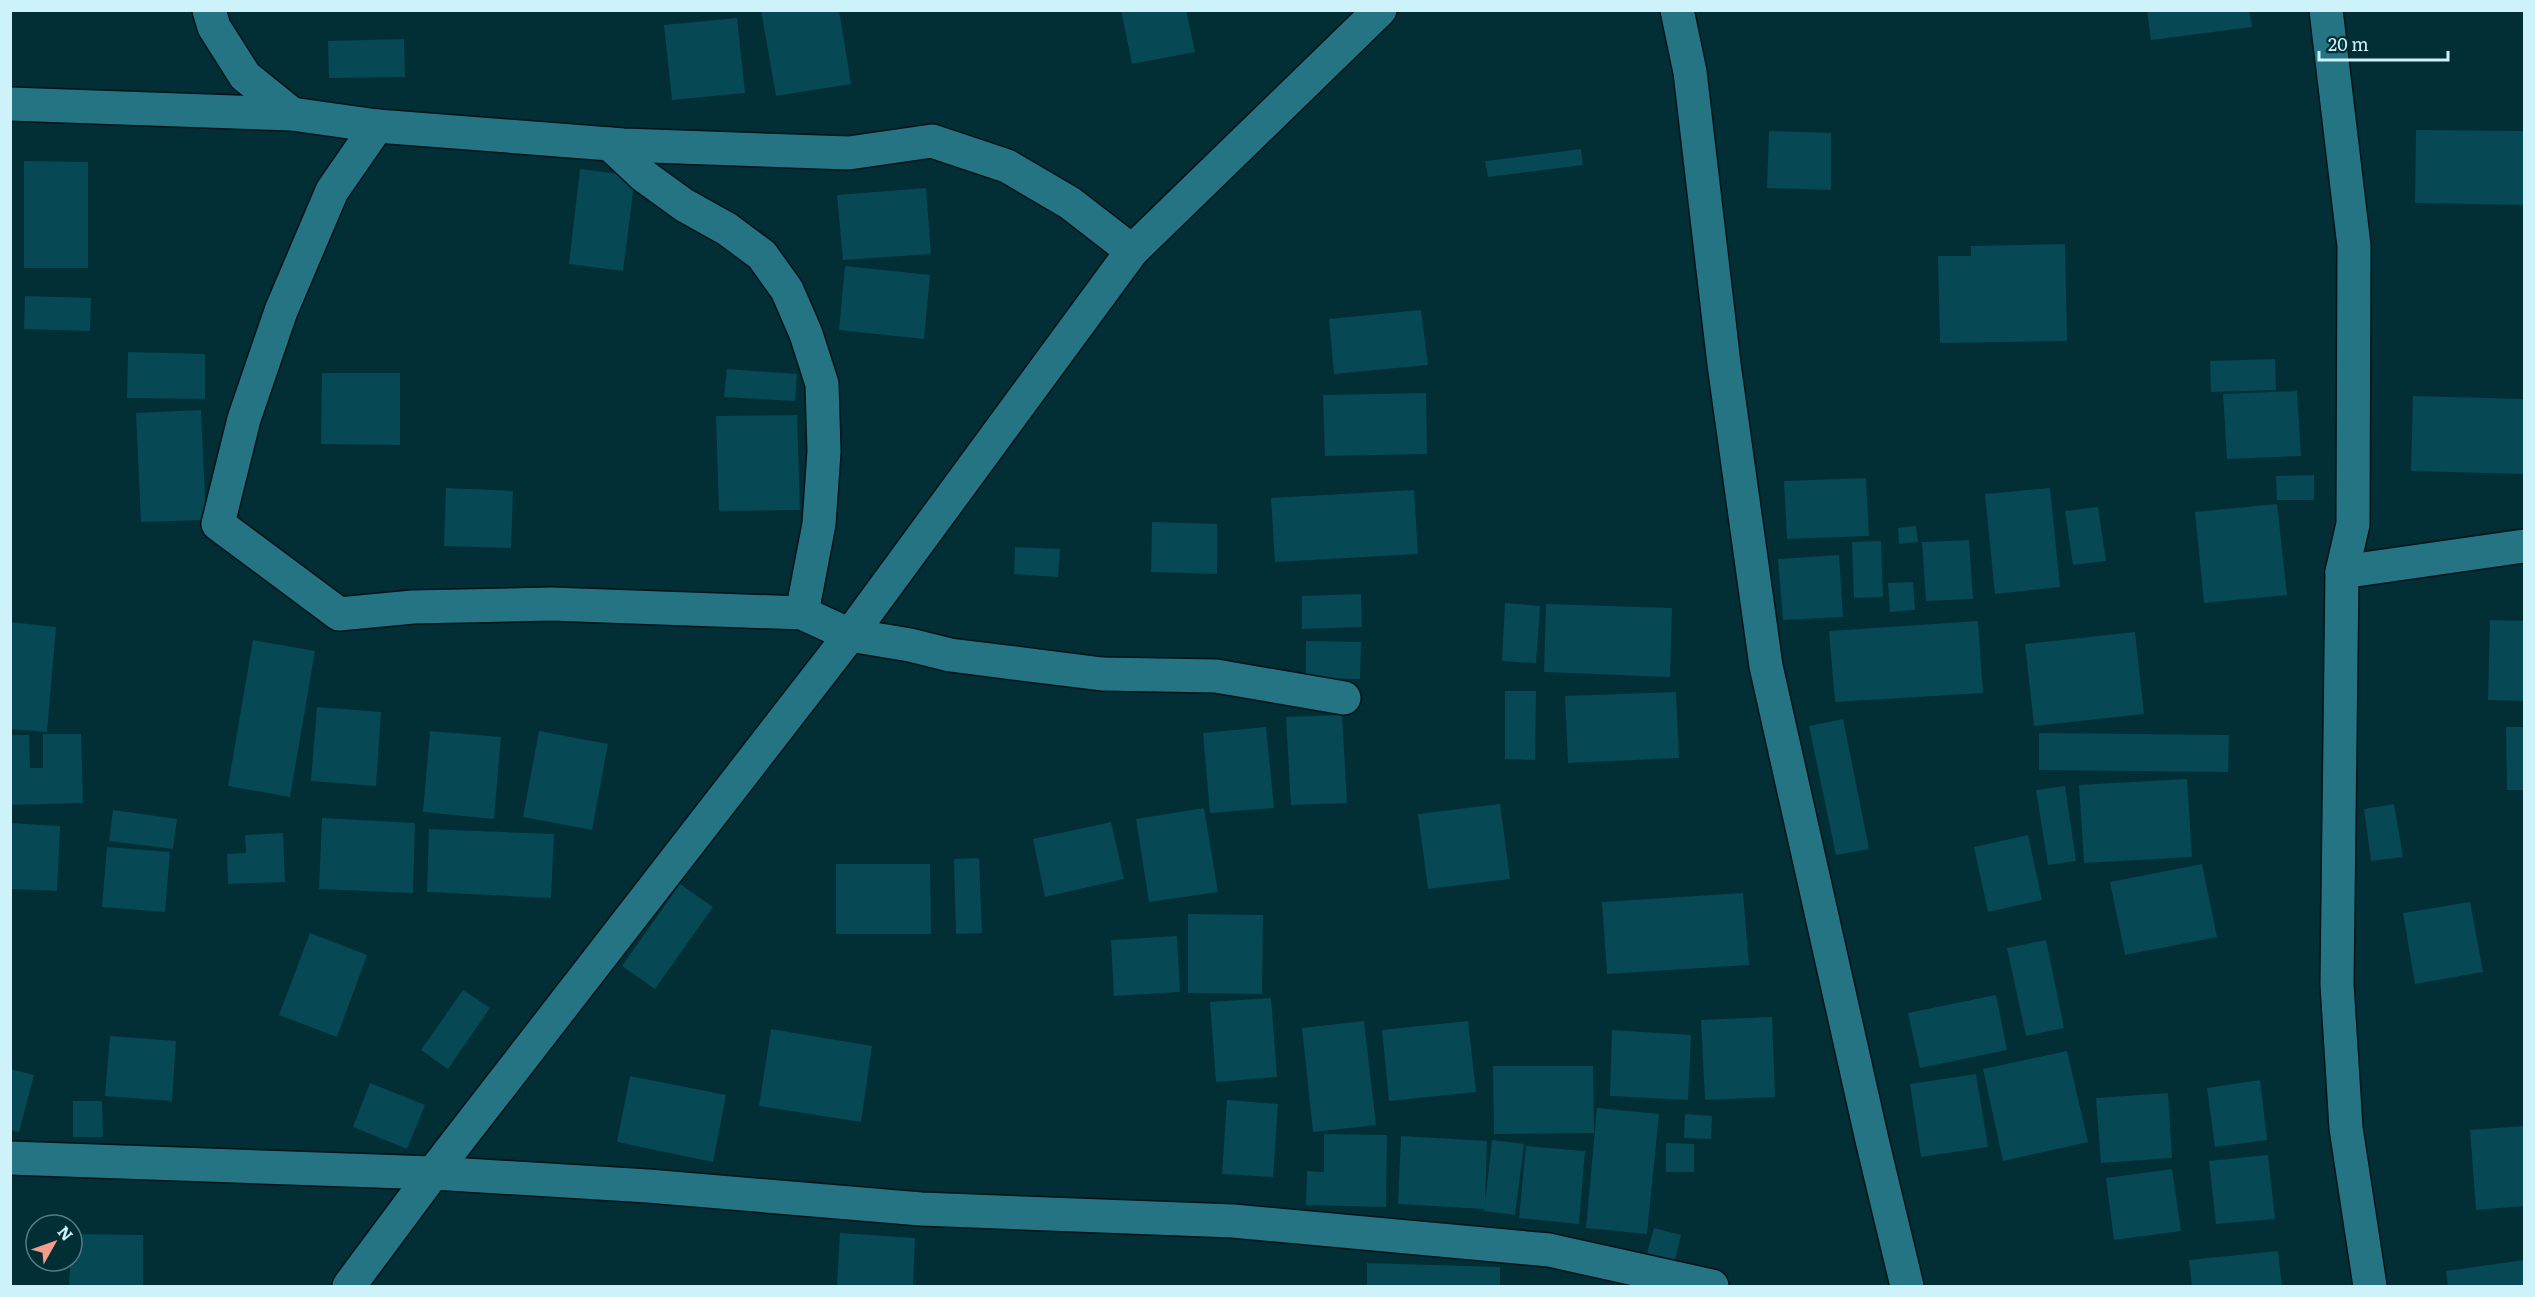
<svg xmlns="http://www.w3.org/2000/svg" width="2535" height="1297" font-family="Literata,serif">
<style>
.building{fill:#064854}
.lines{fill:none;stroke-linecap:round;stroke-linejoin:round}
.minor-casing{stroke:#001419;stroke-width:36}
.minor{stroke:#257483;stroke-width:33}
</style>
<rect width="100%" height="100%" fill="#022e36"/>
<g class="building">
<polygon points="761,10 839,10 851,84 776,96"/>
<polygon points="1121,10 1186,10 1195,52 1132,64"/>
<polygon points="2147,10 2249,10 2252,27 2151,40"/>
<polygon points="737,18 745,93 672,100 664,25"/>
<polygon points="404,39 405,77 329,78 328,41"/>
<polygon points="2416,130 2523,131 2523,205 2415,203"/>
<polygon points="1769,131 1831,133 1831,190 1767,188"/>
<polygon points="1581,149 1583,165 1488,177 1485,161"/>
<polygon points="24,161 88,162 88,268 24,268"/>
<polygon points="580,169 635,176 623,271 569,264"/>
<polygon points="926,188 931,254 843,260 837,195"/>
<polygon points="2065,244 2067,341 1940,343 1938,256 1971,256 1971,246"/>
<polygon points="845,266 930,275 924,339 839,330"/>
<polygon points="25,296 91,298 90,331 24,329"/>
<polygon points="1421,310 1428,365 1334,374 1329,319"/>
<polygon points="128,352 205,354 205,399 127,398"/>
<polygon points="2275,359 2276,390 2211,392 2210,361"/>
<polygon points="727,369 797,374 795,401 724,397"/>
<polygon points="322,373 400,373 400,445 321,444"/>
<polygon points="2297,391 2301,456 2227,459 2223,394"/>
<polygon points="1426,393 1427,454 1325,456 1323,395"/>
<polygon points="2413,396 2524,399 2524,474 2411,471"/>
<polygon points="201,410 206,520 141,522 136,413"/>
<polygon points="797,415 800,510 719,511 716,416"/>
<polygon points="2314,475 2314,500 2277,500 2276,476"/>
<polygon points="1866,478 1869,536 1787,539 1784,481"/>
<polygon points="446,488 513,491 511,548 444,546"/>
<polygon points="2050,488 2060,587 1995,594 1985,494"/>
<polygon points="1414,490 1418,554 1275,562 1271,498"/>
<polygon points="2277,504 2287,595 2204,603 2195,512"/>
<polygon points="2098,507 2106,561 2073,565 2065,511"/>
<polygon points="1152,522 1217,524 1217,574 1151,572"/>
<polygon points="1916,526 1918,542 1899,544 1898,528"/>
<polygon points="1969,540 1973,599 1926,601 1922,542"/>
<polygon points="1881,541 1883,597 1854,598 1852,542"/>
<polygon points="1015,547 1060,549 1058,577 1014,574"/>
<polygon points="1839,555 1843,617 1783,620 1778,559"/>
<polygon points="1913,582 1915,610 1890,612 1888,583"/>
<polygon points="1361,594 1362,627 1302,629 1302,596"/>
<polygon points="1505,603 1540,606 1536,663 1502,661"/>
<polygon points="1546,604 1672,608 1670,677 1544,672"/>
<polygon points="2490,620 2524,621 2524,701 2488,700"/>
<polygon points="1978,621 1983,693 1835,702 1829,631"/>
<polygon points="10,622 56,627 47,732 10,729"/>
<polygon points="2135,632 2144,714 2034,726 2025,644"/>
<polygon points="253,640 315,651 290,797 228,786"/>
<polygon points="1306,641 1361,642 1360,679 1306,678"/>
<polygon points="1505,691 1536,691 1535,760 1505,759"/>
<polygon points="1676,692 1679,758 1568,763 1565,696"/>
<polygon points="317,707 381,712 376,786 311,781"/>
<polygon points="1342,715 1347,803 1291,805 1286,717"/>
<polygon points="1843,719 1869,849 1836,855 1809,726"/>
<polygon points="1266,727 1274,808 1210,813 1203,733"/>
<polygon points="2506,727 2524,727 2524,790 2507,790"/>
<polygon points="430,731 501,737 494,819 423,812"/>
<polygon points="539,731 608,744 592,830 523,817"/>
<polygon points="2039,733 2229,735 2228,772 2039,770"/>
<polygon points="43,734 81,734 83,803 10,805 10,735 29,735 30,768 43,768"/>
<polygon points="2187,779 2192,857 2084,863 2079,785"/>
<polygon points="2065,786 2076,861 2048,865 2036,790"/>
<polygon points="1500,804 1510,879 1428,889 1418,814"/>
<polygon points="2394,804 2403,857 2371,861 2364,809"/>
<polygon points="1204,808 1218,892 1149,902 1136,819"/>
<polygon points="113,810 177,819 173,849 109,841"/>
<polygon points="322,818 415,823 413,893 319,889"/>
<polygon points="1111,822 1124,879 1045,897 1033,839"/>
<polygon points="10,823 60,826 57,891 10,889"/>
<polygon points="429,829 554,834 551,898 427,892"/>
<polygon points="283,833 285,882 228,884 227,854 246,853 245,835"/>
<polygon points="2028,835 2042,900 1988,912 1974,847"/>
<polygon points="107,847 170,852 165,912 102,907"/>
<polygon points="979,858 982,933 956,934 954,859"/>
<polygon points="836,864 930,864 931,934 836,934"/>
<polygon points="2202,864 2217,937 2125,955 2110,882"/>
<polygon points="680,884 713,907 655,989 622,966"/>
<polygon points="1743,893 1749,965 1607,974 1602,902"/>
<polygon points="2470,902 2483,972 2415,984 2403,913"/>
<polygon points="1188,914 1263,915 1262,994 1188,993"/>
<polygon points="310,933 367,955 337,1037 279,1015"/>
<polygon points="1177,936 1180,992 1114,996 1111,940"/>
<polygon points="2046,940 2064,1028 2026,1036 2007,948"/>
<polygon points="463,990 490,1008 448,1069 421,1050"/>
<polygon points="1996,995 2007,1050 1920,1068 1908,1013"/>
<polygon points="1271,998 1277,1077 1216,1082 1210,1002"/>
<polygon points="1772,1017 1775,1097 1705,1100 1701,1020"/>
<polygon points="1364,1021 1376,1125 1313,1132 1302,1028"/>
<polygon points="1468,1021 1476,1092 1389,1101 1382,1030"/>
<polygon points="771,1029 872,1046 861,1122 759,1106"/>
<polygon points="1612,1030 1691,1035 1688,1100 1610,1096"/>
<polygon points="110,1036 176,1041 172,1101 105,1096"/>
<polygon points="2067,1051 2088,1142 2003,1161 1983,1069"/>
<polygon points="1493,1066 1593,1066 1594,1133 1494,1134"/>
<polygon points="10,1069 34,1075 19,1132 10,1130"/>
<polygon points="1976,1074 1988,1147 1921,1157 1910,1084"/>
<polygon points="630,1076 726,1095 713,1162 617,1142"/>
<polygon points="2260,1080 2267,1140 2215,1147 2207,1088"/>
<polygon points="370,1083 425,1105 407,1149 353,1127"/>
<polygon points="2168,1093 2172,1158 2101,1163 2096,1098"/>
<polygon points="1227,1100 1278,1104 1273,1177 1222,1174"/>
<polygon points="73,1101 102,1101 103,1137 73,1137"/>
<polygon points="1597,1108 1659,1114 1647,1234 1586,1228"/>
<polygon points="1685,1114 1712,1116 1711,1139 1684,1138"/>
<polygon points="2524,1126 2524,1206 2476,1210 2470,1130"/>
<polygon points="1324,1134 1387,1135 1386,1207 1306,1205 1307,1171 1324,1172"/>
<polygon points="1401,1136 1487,1141 1485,1204 1492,1140 1524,1144 1515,1215 1484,1211 1484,1209 1398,1204"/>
<polygon points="1666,1143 1694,1144 1694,1172 1666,1172"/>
<polygon points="1526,1146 1585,1151 1579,1224 1519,1218"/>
<polygon points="2268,1155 2275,1219 2216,1224 2209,1161"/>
<polygon points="2172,1169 2181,1231 2114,1240 2106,1178"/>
<polygon points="1654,1228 1681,1235 1675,1260 1647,1253"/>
<polygon points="840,1233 915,1238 913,1286 837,1286"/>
<polygon points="72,1234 143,1235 143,1286 69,1286"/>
<polygon points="2278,1251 2282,1286 2192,1286 2189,1260"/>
<polygon points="2524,1260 2524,1286 2448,1286 2446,1271"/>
<polygon points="1367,1263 1500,1267 1500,1286 1367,1286"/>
</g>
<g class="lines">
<g class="minor-casing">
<g id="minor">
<polyline points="209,10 214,27 245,76 292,114"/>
<polyline points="1677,10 1690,72 1724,364 1766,666 1872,1140 1907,1286"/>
<polyline points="2326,10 2354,246 2353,524 2342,572 2337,984 2346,1128 2370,1286"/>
<polyline points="10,104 292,114 377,126 623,145 849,153 932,141 1007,166 1070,203 1132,251"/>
<polyline points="377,126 332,191 281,311 244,419 218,524 339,614 413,607 551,604 802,613 850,635 910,645 950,655 1102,674 1216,676 1344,698"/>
<polyline points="610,144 644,176 684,205 727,229 762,255 787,290 806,334 822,384 824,452 819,524 802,613"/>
<polyline points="2342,572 2524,546"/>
<polyline points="10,1158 433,1173 648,1186 921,1209 1233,1221 1549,1250 1712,1286"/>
<polyline points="349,1286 433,1173 850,635 1132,251 1380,10"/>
</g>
</g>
<use href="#minor" class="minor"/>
</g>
<rect width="2535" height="1297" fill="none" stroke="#cef2fa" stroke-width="24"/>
<g transform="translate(54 1243) rotate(50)"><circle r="28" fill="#022e36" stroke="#547c84" stroke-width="1.5"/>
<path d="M0-4.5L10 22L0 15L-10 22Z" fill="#f49e8a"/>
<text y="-9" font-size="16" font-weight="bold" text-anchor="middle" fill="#cef2fa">N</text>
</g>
<path d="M2319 51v9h129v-9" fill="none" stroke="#cef2fa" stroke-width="3"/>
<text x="2328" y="51" font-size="18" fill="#cef2fa" stroke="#022e36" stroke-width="4.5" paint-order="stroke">20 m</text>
</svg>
